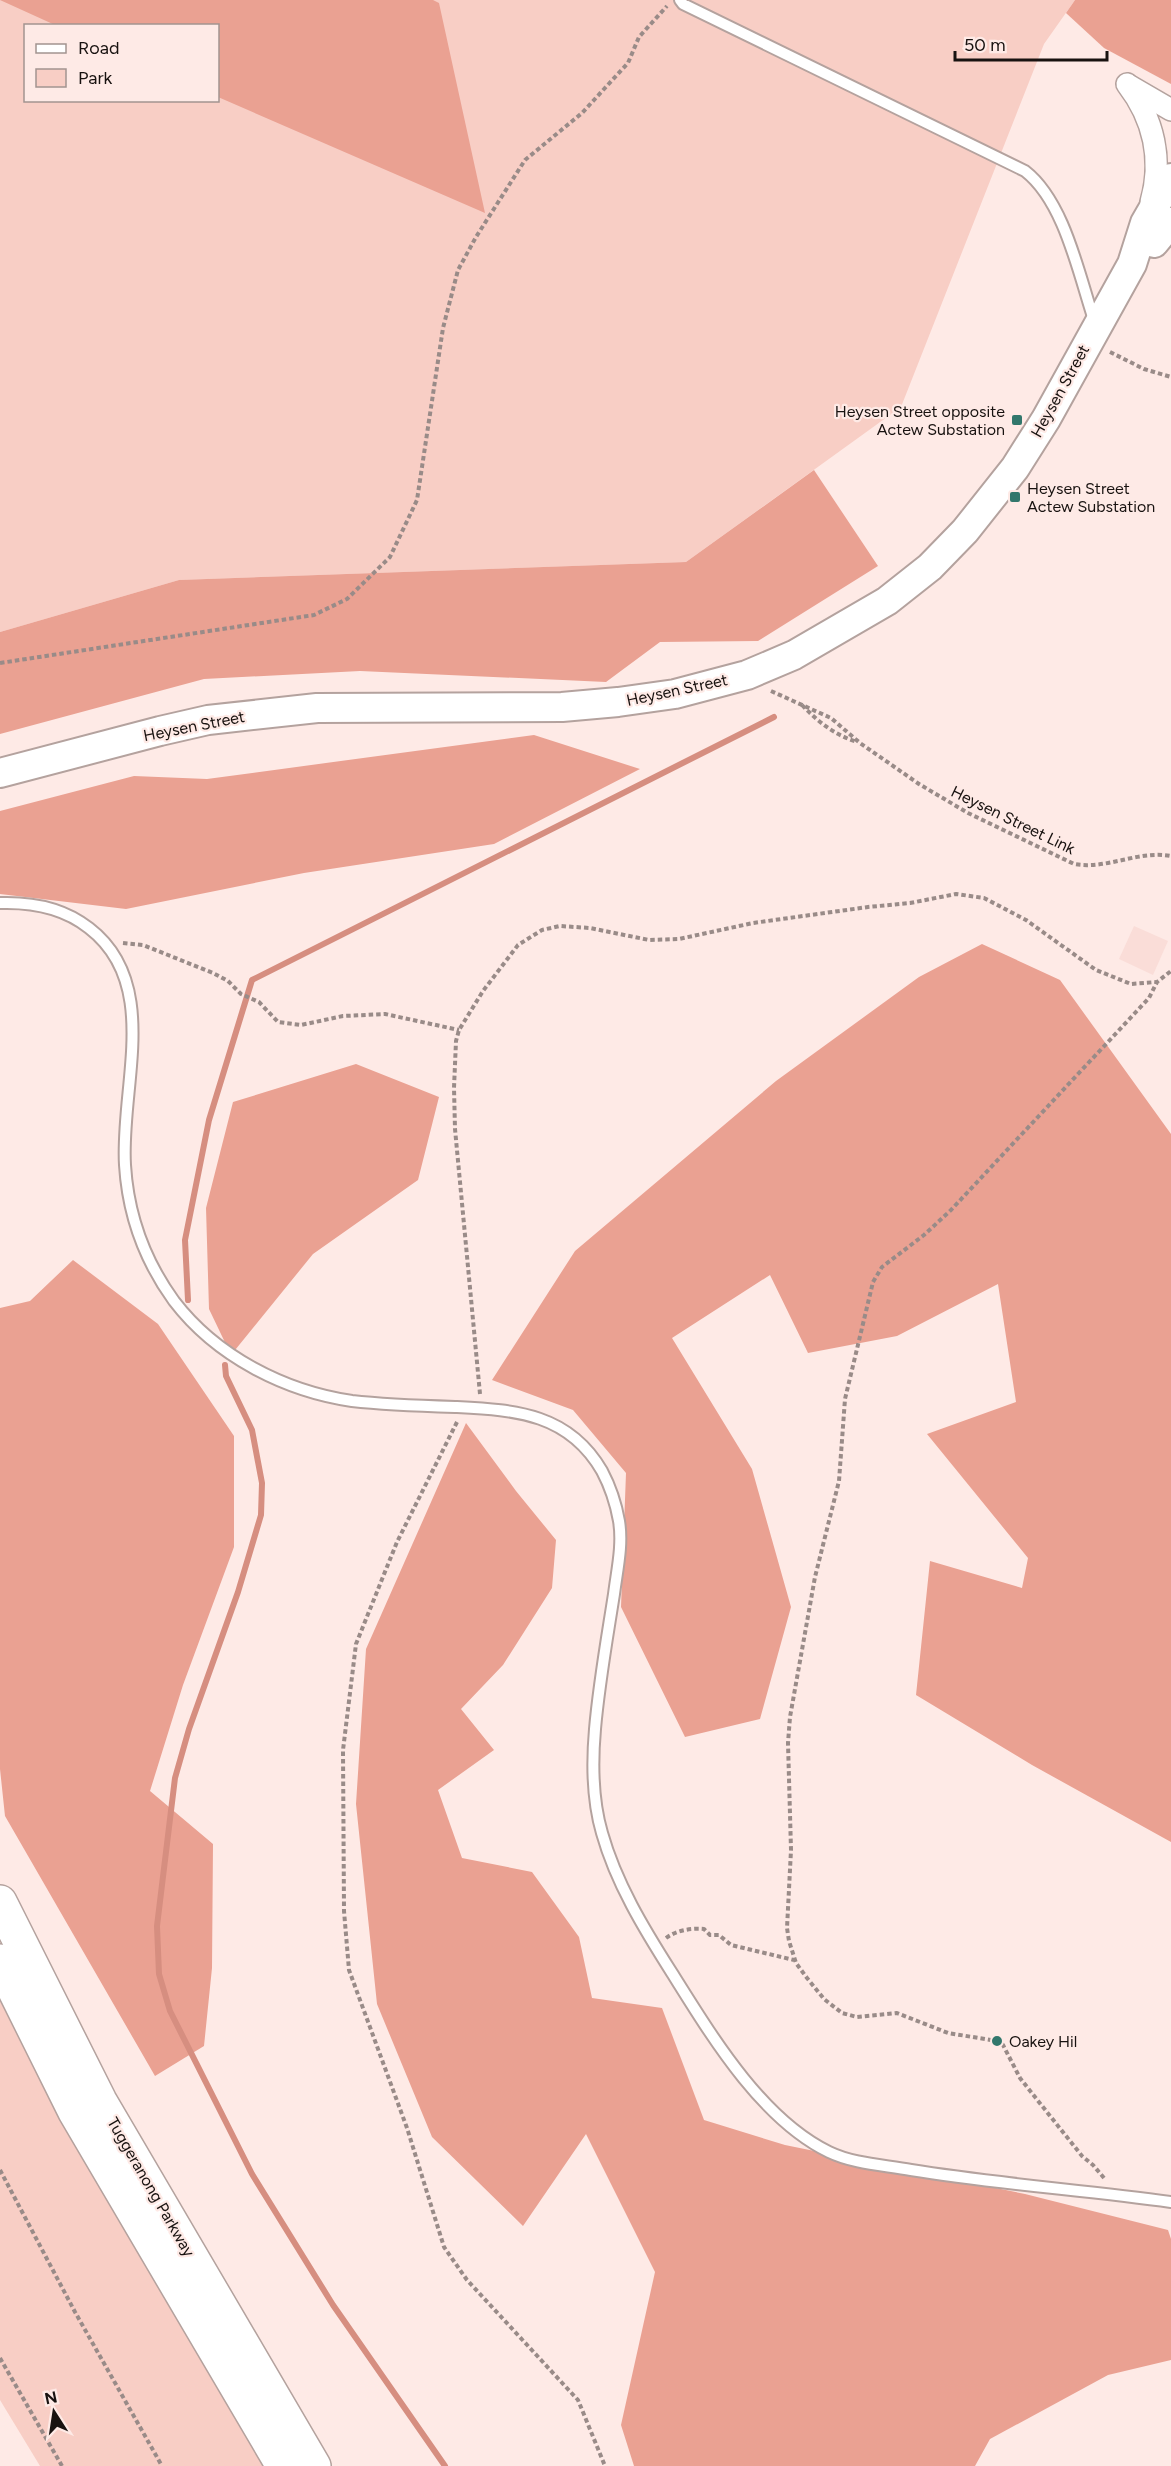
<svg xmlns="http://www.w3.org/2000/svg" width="1171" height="2466" font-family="Figtree,sans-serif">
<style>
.built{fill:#faddd8}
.green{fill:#f8cec5;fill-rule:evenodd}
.forest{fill:#eaa192}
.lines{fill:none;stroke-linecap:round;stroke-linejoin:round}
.stream{stroke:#d68e80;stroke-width:6}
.service-casing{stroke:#b4a29e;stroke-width:14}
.minor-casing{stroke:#b4a29e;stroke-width:24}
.secondary-casing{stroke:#b4a29e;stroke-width:32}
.motorway-casing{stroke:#b4a29e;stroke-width:36}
.path{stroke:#998b88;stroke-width:4;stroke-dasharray:4.5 3;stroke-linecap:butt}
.service{stroke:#fff;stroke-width:10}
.minor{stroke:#fff;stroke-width:21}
.secondary{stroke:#fff;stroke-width:28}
.motorway{stroke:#fff;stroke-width:33}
.poi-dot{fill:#32776c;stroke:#feeae6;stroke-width:2}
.labels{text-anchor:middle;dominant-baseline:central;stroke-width:4.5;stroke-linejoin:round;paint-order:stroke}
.street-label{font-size:16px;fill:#181210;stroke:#feeae6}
.poi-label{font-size:16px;fill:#181210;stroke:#feeae6;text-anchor:start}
</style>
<rect width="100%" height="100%" fill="#feeae6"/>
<polygon class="built" points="1134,926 1168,941 1153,975 1119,959"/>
<g class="green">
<path d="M0 0H1075L1044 44 901 407 686 562 179 580 0 632ZM26 26H218V100H26Z"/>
<polygon points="0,1972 285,2466 40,2466 0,2400"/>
</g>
<g class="forest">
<polygon points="0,0 433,0 439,3 485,213 218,97 218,26 55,25"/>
<polygon points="1075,0 1171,0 1171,84 1104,48 1066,13"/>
<polygon points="814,470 878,566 758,641 660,642 606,682 360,671 204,679 0,734 0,632 179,580 686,562"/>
<polygon points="534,735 640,769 494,844 304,873 126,909 0,894 0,811 134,776 207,779"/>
<polygon points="982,944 1060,980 1171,1134 1171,1842 1032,1765 916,1695 930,1561 1022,1588 1028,1558 927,1434 1016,1402 998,1284 897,1336 808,1353 770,1275 672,1338 752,1469 791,1607 760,1719 685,1737 621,1607 626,1473 573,1410 492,1380 575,1251 776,1081 919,977"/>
<polygon points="356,1064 439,1097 418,1180 313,1254 231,1355 209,1309 206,1208 233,1102"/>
<polygon points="73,1260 158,1324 234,1436 234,1547 183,1685 150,1791 213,1844 212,1968 204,2046 155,2076 5,1816 0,1769 0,1308 30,1301"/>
<polygon points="466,1423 516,1491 556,1540 552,1588 503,1665 461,1709 494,1750 438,1790 462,1858 532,1872 579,1937 592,1998 662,2008 704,2120 785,2145 1025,2194 1168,2230 1171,2239 1171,2360 1108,2375 990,2439 975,2466 634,2466 621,2425 655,2272 586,2134 523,2226 432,2137 377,2004 356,1804 366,1649"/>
</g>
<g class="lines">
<g class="stream">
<polyline points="188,1300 185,1240 209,1120 252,980 774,717"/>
<polyline points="225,1365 226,1376 252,1430 262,1483 261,1515 238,1592 189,1729 175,1778 157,1926 159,1974 170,2011 252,2174 333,2305 445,2466"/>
</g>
<g class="service-casing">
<g id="service">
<path d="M680 0 683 4 1025 171C1065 202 1079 276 1095 323"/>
<path d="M0 903C31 902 64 908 89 928 162 984 120 1087 125 1165 128 1214 145 1261 174 1301 216 1356 284 1391 352 1401 387 1405 423 1406 457 1407 517 1410 569 1414 602 1471 610 1486 616 1504 619 1521 623 1545 617 1570 614 1594 607 1639 599 1683 595 1729 592 1763 592 1799 602 1833 616 1883 644 1929 672 1973 711 2035 761 2119 829 2152 854 2164 884 2165 911 2170 997 2184 1084 2190 1171 2202"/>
</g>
</g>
<g class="minor-casing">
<g id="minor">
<path d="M1127 84C1154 119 1163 160 1151 202"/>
<polyline points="1130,86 1171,110"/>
</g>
</g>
<g class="secondary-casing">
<g id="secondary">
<polyline points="1154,243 1171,222"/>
<polyline points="0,773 160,731 208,720 317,708 562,707 618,702 675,694 747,675 794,655 887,601 930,567 965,531 1015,468 1046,419 1132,264 1145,223 1171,178"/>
</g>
</g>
<g class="motorway-casing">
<g id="motorway">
<polyline points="0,1902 100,2101 314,2466"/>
<polyline points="0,1961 75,2112 283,2466"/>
</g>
</g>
<g class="path">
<polyline points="1110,352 1144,369 1171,377"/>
<polyline points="0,663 314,615 347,599 390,557 417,500 443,328 458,270 476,237 525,160 582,113 628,63 639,37 667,6"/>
<path d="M771 691 831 718 860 743 919 784 968 813 1074 864C1107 870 1138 850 1171 856"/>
<path d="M802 705C818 722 835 735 857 742"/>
<polyline points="123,943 143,945 213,973 228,981 241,994 259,1002 278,1022 301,1025 343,1016 385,1014 459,1030"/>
<polyline points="480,1394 455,1129 454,1088 456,1041 459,1030 483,991 518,945 542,930 560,926 590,928 649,940 679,939 753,923 868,907 910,903 956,894 984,898 1026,920 1096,970 1131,984 1156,982"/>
<polyline points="457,1422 397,1542 356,1644 343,1750 344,1911 349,1970 407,2128 444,2247 467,2280 578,2400 605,2466"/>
<path d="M666 1938C677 1930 691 1928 704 1929L710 1935H719L731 1945 794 1960"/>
<polyline points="0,2170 75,2312 162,2466"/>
<polyline points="1104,2178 1093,2165 1082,2156 1031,2092 1020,2078 1003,2045 997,2041 948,2033 897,2013 857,2017 842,2013 824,1999 807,1978 796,1963 789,1941 787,1928 791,1850 788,1743 790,1717 815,1577 839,1481 845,1399 873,1282 882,1267 924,1235 951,1210 1149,998 1157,982 1171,971"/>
<polyline points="0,2358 62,2466"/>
</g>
<use href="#service" class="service"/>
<use href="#minor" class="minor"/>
<use href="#secondary" class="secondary"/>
<use href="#motorway" class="motorway"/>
</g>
<g class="poi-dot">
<rect x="1011" y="414" width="12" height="12" rx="3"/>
<rect x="1009" y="491" width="12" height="12" rx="3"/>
<circle cx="997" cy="2041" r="6"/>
</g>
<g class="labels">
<g class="street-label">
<text transform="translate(1060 391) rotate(-61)">Heysen Street</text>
<text transform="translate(677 690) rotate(-12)">Heysen Street</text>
<text transform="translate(194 726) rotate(-11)">Heysen Street</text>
<text transform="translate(1013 820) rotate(26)">Heysen Street Link</text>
<text transform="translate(151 2187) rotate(60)">Tuggeranong Parkway</text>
</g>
<g class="poi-label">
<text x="1005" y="411" text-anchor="end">Heysen Street opposite<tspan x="1005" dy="18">Actew Substation</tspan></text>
<text x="1027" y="488">Heysen Street<tspan x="1027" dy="18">Actew Substation</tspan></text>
<text x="1009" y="2041">Oakey Hil</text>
</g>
</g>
<rect x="24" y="24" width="195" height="78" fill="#feeae6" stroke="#a29490" stroke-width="1.5"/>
<rect x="36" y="44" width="30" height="9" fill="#ffffff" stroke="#a29490" stroke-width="1.5"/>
<text x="78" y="54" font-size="18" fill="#181210">Road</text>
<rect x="36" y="69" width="30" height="18" fill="#f8cec5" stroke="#a29490" stroke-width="1.5"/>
<text x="78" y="84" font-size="18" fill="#181210">Park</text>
<g transform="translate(54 2412) rotate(348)" stroke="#feeae6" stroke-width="4.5" paint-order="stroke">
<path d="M0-4.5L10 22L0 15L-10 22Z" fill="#181210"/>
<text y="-9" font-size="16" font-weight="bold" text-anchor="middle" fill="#181210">N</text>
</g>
<path d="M955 51v9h152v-9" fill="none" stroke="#181210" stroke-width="3"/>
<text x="964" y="51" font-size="18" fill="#181210" stroke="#feeae6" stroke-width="4.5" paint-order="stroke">50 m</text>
</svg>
